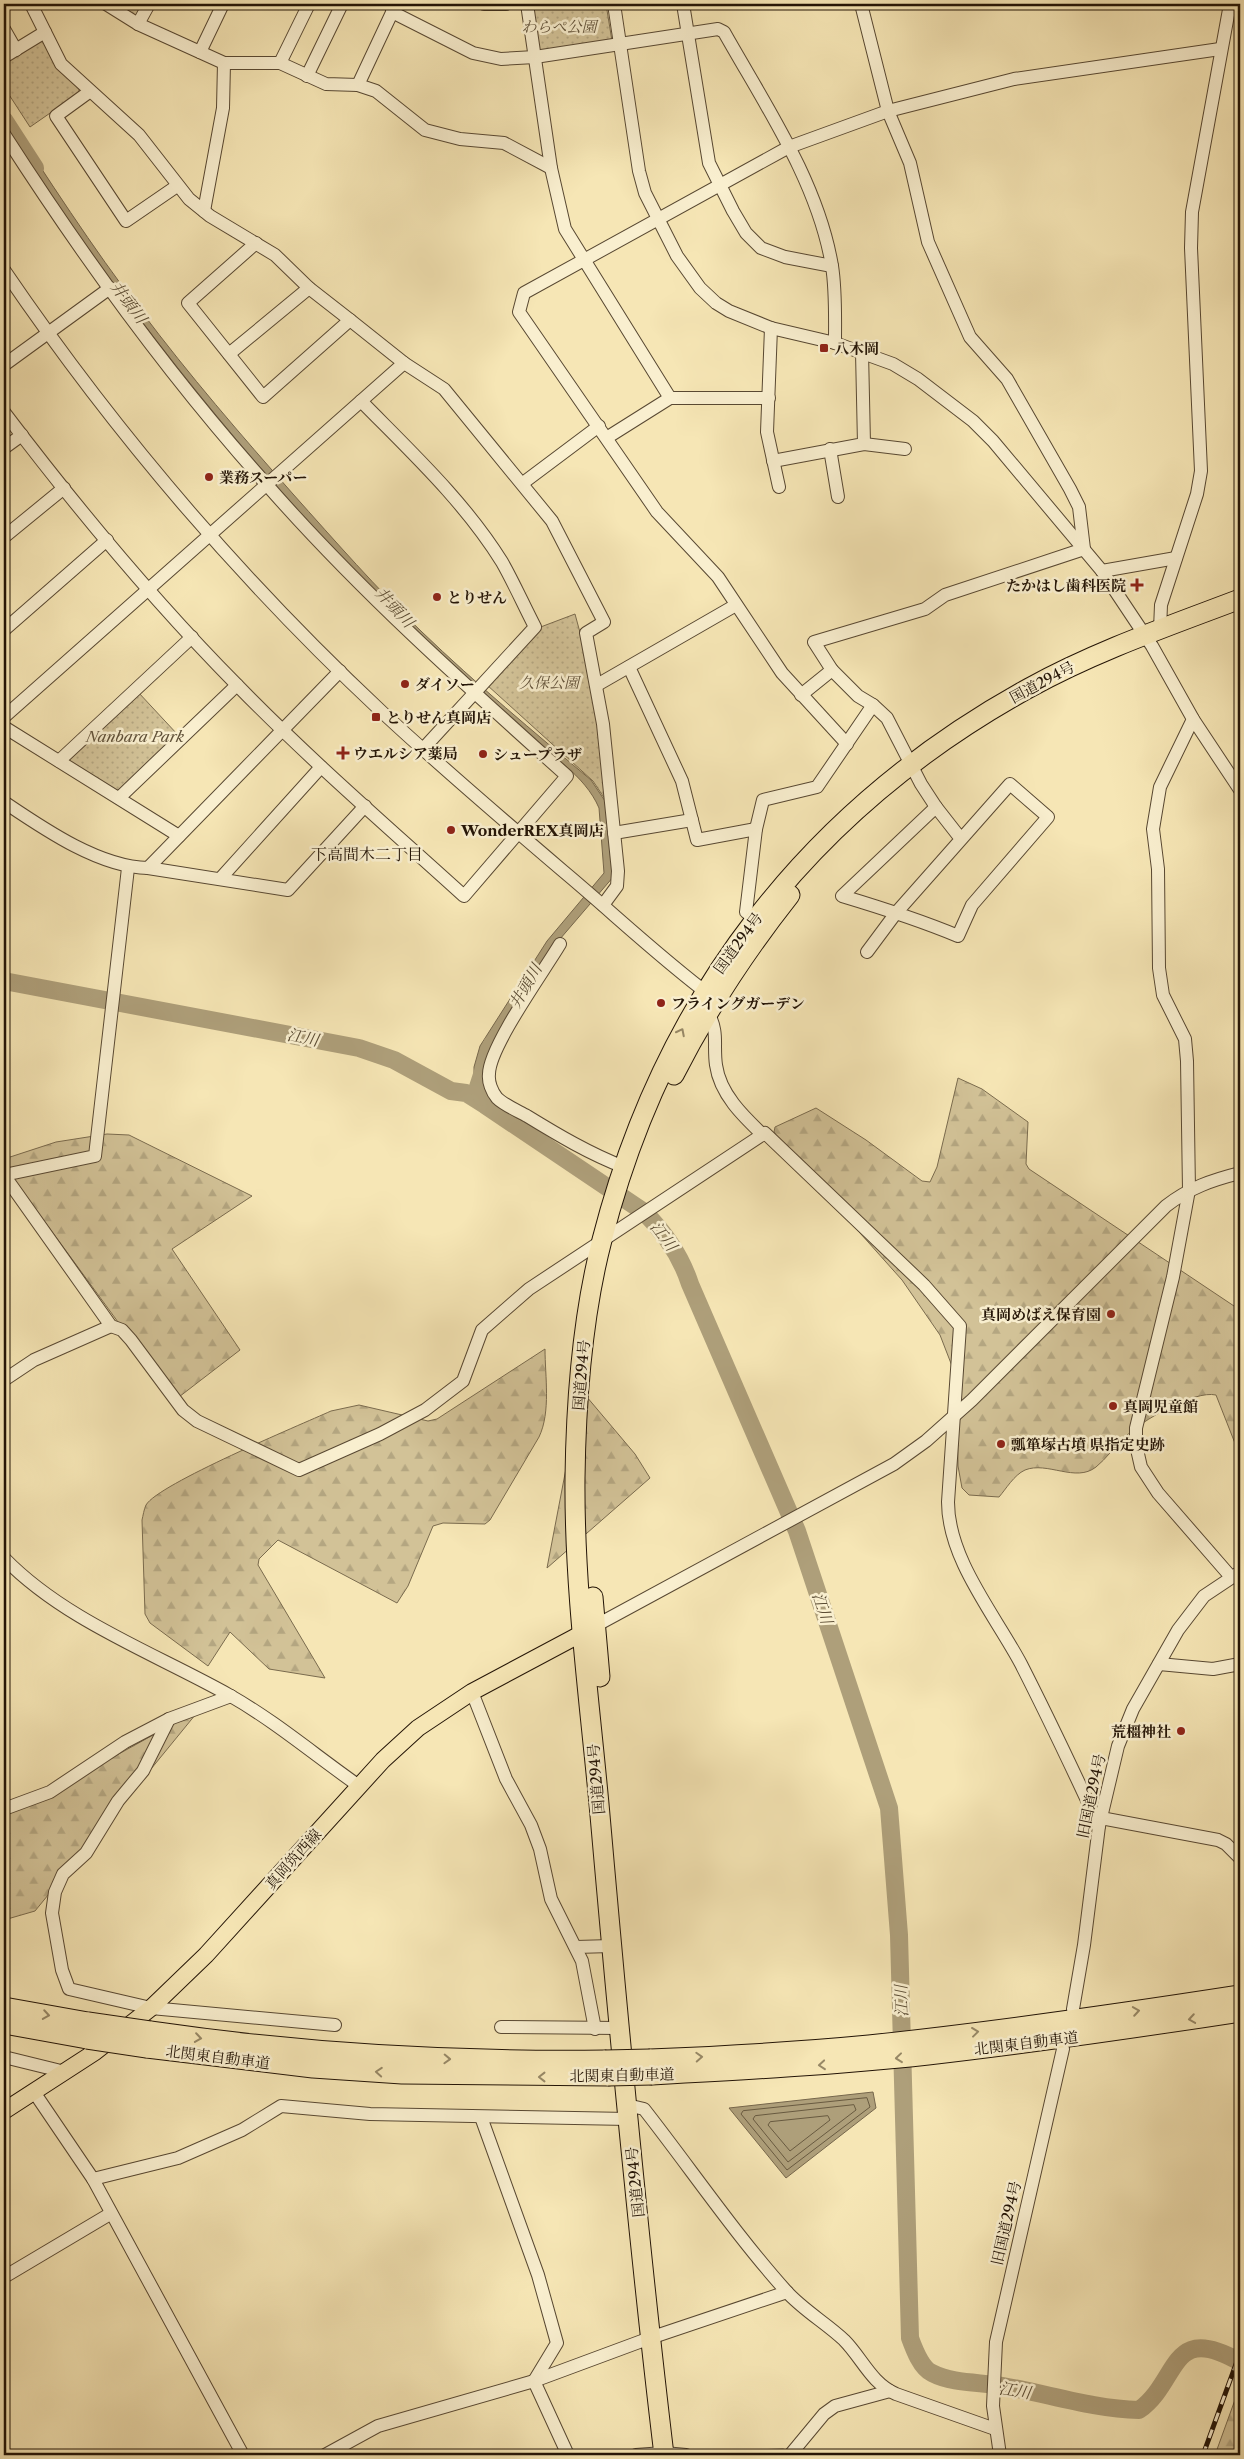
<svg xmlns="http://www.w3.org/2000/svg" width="1244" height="2459" font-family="'Libre Caslon Text','Noto Serif JP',serif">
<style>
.grass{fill:url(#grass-dots);stroke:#7a6b4e}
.forest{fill:url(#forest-firs);stroke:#7a6b4e}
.water{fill:#ae9f7a;stroke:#76674c}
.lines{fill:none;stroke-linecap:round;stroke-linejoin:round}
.shore{stroke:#685a40;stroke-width:1}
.river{stroke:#ae9f7a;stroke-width:18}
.minor-casing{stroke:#584832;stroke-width:14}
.major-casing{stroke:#231406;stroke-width:18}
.highway-casing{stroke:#231406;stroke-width:21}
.minor{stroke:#f9efcf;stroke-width:12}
.major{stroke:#f6e6b5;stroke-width:16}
.highway{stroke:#f6e6b5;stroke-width:19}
.rail-casing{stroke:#231406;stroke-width:5}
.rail{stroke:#f9efcf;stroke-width:3;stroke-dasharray:9;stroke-linecap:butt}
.highway-bridge-casing{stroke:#231406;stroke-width:21;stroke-linecap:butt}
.highway-bridge{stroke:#f6e6b5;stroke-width:19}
.oneway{stroke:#978866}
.poi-dot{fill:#8f2418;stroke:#f9efcf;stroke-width:2}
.labels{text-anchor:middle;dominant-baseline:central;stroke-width:5;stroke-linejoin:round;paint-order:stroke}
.park-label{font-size:15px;font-style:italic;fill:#605139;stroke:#f9efcf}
.poi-label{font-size:15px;font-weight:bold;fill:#231406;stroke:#f9efcf;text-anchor:start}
.street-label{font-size:15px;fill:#231406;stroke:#f9efcf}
.water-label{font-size:16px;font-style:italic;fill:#5b4c34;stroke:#f9efcf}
.neighbourhood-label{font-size:16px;fill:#231406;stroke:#f9efcf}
</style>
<defs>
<pattern id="grass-dots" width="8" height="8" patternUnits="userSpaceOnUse" patternTransform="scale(1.25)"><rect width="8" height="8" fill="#d2c297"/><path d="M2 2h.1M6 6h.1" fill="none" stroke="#b4a681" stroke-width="1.8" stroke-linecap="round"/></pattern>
<pattern id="forest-firs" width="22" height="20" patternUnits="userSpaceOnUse" patternTransform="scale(1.25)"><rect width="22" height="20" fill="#d2c297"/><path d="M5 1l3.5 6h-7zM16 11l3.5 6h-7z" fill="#b4a681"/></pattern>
</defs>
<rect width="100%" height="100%" fill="#f6e6b5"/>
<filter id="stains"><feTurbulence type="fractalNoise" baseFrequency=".004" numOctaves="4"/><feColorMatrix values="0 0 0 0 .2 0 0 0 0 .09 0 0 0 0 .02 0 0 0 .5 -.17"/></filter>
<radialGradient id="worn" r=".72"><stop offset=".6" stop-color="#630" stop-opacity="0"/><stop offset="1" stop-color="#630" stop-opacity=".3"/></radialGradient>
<g class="grass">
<polygon points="106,4 149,4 138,24"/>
<polygon points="532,4 606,4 612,41 539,52"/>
<polygon points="39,41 46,42 79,88 79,93 30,127 4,87 4,62"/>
<polygon points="575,614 605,725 607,802 593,781 487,685 538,628"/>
<polygon points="138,692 178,735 123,789 114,791 70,764 69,756"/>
</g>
<g class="forest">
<path d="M958 1078 982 1089 1028 1122 1026 1164 1029 1169 1240 1310V1456L1216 1395C1194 1390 1141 1421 1125 1437 1115 1446 1106 1459 1096 1467 1076 1483 1047 1461 1025 1470 1014 1475 1006 1489 999 1497L969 1495 962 1488 958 1466 957 1391 952 1366 940 1335 902 1280 860 1233 798 1170 774 1132 775 1127 816 1108 866 1140 922 1181 930 1182 937 1167Z"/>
<polygon points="107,1134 129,1135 252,1196 172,1249 240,1350 175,1400 4,1166 4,1159 56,1142"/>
<path d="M545 1349C545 1376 551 1412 539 1437L490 1520 485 1524 443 1523 433 1526 408 1586 397 1603 278 1540 259 1559 258 1565 325 1678 269 1669 230 1632 208 1666 150 1623 145 1614 142 1520C143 1516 144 1509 146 1505 158 1484 300 1425 331 1411L359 1405 428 1421 437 1419Z"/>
<polygon points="581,1390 635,1454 650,1478 547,1568"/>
<polygon points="200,1709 35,1911 4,1920 4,1808 97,1766"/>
<polygon points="1240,2390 1240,2455 1215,2455 1236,2397"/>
<polygon points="783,2449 790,2451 787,2455 730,2455 752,2450"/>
</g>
<g class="water">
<path d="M4 111C48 179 92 247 141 311 189 375 241 435 293 494 335 541 377 589 422 632 476 684 534 732 591 780L605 801 614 876 554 946 484 1061C480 1078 485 1089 493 1103L474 1092V1067L480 1046 547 941 604 873 599 808C585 775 549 754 522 730 476 689 429 646 385 602 267 483 161 354 66 217 44 185 24 152 4 120Z"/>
<polygon points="873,2092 876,2108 786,2178 729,2108"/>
</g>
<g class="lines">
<g class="shore">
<polygon points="867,2098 870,2107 787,2170 741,2114 743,2111"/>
<polygon points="854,2105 856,2110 788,2162 753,2119 755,2116"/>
<polygon points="828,2116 830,2120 790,2151 768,2125 770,2122"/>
</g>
<g class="river">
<polyline points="4,120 35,168"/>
<path d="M4 981 359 1048 394 1060 451 1091 466 1093 485 1105 644 1212C665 1233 681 1256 690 1284L797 1531 889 1808 899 1935 910 2338C914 2349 921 2368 932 2373 953 2384 980 2382 1003 2386 1049 2394 1093 2409 1139 2410 1180 2381 1169 2321 1240 2362"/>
<polyline points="482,1097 478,1087 492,1044"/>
</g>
<g class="minor-casing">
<g id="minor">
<polyline points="31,4 61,64 139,135 189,199 210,216 275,255 309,288 350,320 404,363 444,389 552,521 604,622 586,633 603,724 618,871 617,886 603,905"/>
<polyline points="106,4 138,24 224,63 280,63 326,84 358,85 376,91 425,130 460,139 504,143 551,168"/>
<polyline points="484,4 506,4"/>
<polyline points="527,4 551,168 565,229 670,398"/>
<polyline points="614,4 639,171 645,193 677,256 700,288 716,303 729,311 771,328 835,343 893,364 918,379 973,421 993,441 1102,571 1152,646 1193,719 1240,790"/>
<polyline points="683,4 709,163 733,211 746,233 761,248 785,257 832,266"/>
<polyline points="861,4 888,111 910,163 928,242 970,337 1007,379 1070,489 1079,507 1084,549 945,595 925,609 814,642 832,670 858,696 873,705 887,718 921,784 936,807"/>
<path d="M392 12 473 53 501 59 535 57 718 29 724 32C765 105 818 182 832 266 836 291 835 317 835 343"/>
<polyline points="138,24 149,4"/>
<polyline points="4,29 16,50"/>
<polyline points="200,52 223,4"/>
<polyline points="4,57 45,32"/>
<polyline points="280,63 309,4"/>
<polyline points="307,76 342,4"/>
<polyline points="358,85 396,4"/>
<polyline points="89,92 56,116 126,221 177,186"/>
<path d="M4 134C83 257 169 376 267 485 359 590 463 683 567 776L464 896C388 827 309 759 237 685 153 600 76 507 4 412"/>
<polyline points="204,211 223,108 224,63"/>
<polyline points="256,243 188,303 263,397 350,320"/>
<path d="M4 270C113 430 241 580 382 712 441 767 502 819 563 871 612 912 659 957 711 996"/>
<polyline points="771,328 767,432 779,487"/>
<polyline points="229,354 309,288"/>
<polyline points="4,365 110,288"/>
<path d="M361 401C411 452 464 501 502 562 514 583 524 606 535 627L423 749"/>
<polyline points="608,437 670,398 769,398"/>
<polyline points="864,444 905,449"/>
<polyline points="4,448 22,435"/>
<polyline points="830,449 838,497"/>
<polyline points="773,461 864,444 862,352"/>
<polyline points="523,483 599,426"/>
<polyline points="4,537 64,488"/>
<polyline points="1102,571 1176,558"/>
<polyline points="1160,629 1161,605 1197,494 1201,471 1191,248 1192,212 1230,4"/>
<polyline points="4,630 107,540"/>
<polyline points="629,667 682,781 697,840 756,829"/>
<polyline points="597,685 736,605"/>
<polyline points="801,695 832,670"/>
<polyline points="4,717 404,363"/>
<polyline points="1193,719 1160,787 1153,829 1158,869 1159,968 1163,995 1185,1039 1187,1061 1189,1190 1173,1277 1136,1428 1136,1445 1141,1467 1158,1493 1231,1577"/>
<polyline points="4,727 179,836"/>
<polyline points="847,744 782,673 718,577 657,512 519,312 524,293 789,147 888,111 1014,79 1220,49"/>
<polyline points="59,761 192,637"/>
<polyline points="119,798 237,685"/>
<path d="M4 802C44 829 99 867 148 868L288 890 365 806"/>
<polyline points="614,833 692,820"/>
<path d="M128 868 95 1156 4 1175 111 1326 122 1330 131 1340 183 1410 197 1421 299 1470 380 1434 425 1410 463 1381 482 1330 529 1289 765 1133 924 1285 960 1326 948 1502C948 1559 995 1615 1021 1664 1048 1717 1074 1772 1099 1826"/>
<polyline points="148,868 340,671"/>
<polyline points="220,879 321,767"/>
<polyline points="754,918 746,912 756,829 763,800 817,787 873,705"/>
<path d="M560 944C544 971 489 1047 489 1074 488 1082 492 1092 497 1098 504 1105 518 1111 527 1116 558 1135 590 1154 624 1167"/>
<path d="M867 952 896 913 1010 784 1048 817 972 905 958 936C920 920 882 908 842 896L936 807 961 839"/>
<path d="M708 1012C719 1034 713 1043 716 1065 720 1094 743 1116 763 1135"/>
<polyline points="4,1380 34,1360 111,1326"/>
<path d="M4 1558C64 1620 154 1653 229 1695 275 1721 316 1756 359 1786"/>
<path d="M595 1626 894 1464 926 1441 972 1400 1166 1206C1189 1188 1212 1180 1240 1173"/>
<polyline points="1159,1664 1213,1669 1240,1664"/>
<polyline points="472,1692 506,1779 531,1825 540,1849 551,1899 582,1961 595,2029"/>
<polyline points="169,1719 143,1771 118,1801 86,1853 63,1874 55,1892 52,1913 62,1970 69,1989 151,2008 335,2025"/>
<polyline points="4,1809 50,1792 125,1742 169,1719 231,1696"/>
<polyline points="1101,1818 1218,1840 1226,1844 1240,1858"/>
<polyline points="576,1947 611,1946"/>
<polyline points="1073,2009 1084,1945 1099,1826 1118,1746 1133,1709 1178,1630 1204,1596 1240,1572"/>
<polyline points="501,2027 619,2028"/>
<polyline points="4,2057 65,2072"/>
<polyline points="34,2092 93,2179 243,2455"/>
<path d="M627 2105 644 2109C691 2169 735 2234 786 2291 803 2310 826 2323 844 2340 862 2358 871 2383 896 2394L995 2429"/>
<polyline points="481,2117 538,2275 557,2343 534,2381"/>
<polyline points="93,2179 178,2158 242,2130 281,2106 370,2114 628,2119"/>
<polyline points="4,2277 110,2214"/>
<polyline points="534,2381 568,2455"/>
<polyline points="325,2455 378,2426 534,2381 650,2338 787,2292"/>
<polyline points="636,2455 664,2453 686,2455"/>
<polyline points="790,2455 824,2414 835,2406 890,2391"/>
<polyline points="1000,2455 993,2406 996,2342 1063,2049"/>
</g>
</g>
<g class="major-casing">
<polyline id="major" points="4,2111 95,2052 151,2008 206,1955 383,1760 418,1728 472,1692 592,1628"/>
</g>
<g class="highway-casing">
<g id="highway">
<path d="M674 1075C707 1010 745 952 790 895"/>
<polyline points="593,1597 600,1677"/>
<polyline points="4,2007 88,2022"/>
<polyline points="4,2024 87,2039"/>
<path d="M150 2031C301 2053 452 2062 605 2060"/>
<polyline points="147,2048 313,2068 402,2074 608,2076"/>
<path d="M650 2059C723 2056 796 2052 869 2045 993 2032 1117 2014 1240 1995"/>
<path d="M652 2075C744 2070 836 2065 928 2055 1032 2043 1136 2028 1240 2012"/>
<path d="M664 2455C638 2239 618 2021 599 1804 589 1696 574 1587 575 1478 576 1399 582 1317 602 1240 664 997 809 809 1029 688 1096 651 1169 626 1240 599"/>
</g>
</g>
<use href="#minor" class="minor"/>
<use href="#major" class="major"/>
<use href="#highway" class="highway"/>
<g class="rail-casing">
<polyline id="rail" points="1203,2455 1240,2353"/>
</g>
<use href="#rail" class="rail"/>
<g class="highway-bridge-casing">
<g id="highway-bridge">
<polyline points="88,2022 150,2031"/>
<polyline points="87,2039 147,2048"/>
<polyline points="605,2060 650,2059"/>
<polyline points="608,2076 652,2075"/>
</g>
</g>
<use href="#highway-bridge" class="highway-bridge"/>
</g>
<defs><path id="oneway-chevron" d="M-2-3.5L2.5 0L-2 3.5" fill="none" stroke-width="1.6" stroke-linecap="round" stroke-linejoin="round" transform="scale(1.25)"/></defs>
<g class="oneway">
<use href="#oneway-chevron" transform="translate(681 1032) rotate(-63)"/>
<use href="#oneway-chevron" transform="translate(1136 2011) rotate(-9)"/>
<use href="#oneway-chevron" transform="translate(46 2015) rotate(9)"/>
<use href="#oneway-chevron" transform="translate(1192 2019) rotate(171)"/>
<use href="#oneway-chevron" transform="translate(975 2032) rotate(-7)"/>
<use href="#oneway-chevron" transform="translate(198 2038) rotate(8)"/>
<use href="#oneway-chevron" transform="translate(699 2057) rotate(-3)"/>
<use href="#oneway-chevron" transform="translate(899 2058) rotate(174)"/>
<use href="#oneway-chevron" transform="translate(447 2059) rotate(2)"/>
<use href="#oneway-chevron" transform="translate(822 2065) rotate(175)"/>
<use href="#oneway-chevron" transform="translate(379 2072) rotate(-176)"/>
<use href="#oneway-chevron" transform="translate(542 2077) rotate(180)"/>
</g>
<g class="poi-dot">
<rect x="819" y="343" width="10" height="10" rx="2.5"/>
<circle cx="209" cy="477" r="5"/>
<path d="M1134.5 577.5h5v5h5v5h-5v5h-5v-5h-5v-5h5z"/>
<circle cx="437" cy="597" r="5"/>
<circle cx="405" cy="684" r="5"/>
<rect x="371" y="712" width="10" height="10" rx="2.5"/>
<path d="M340.5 745.5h5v5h5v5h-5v5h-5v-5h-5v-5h5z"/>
<circle cx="483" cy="754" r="5"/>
<circle cx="451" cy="830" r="5"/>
<circle cx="661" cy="1003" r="5"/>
<circle cx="1111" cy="1314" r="5"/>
<circle cx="1113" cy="1406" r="5"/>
<circle cx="1001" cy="1444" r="5"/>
<circle cx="1181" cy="1731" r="5"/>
</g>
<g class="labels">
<g class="park-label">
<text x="559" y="26">わらぺ公園</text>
<text x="549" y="682">久保公園</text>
<text x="135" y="736">Nanbara Park</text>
</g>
<g class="poi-label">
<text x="834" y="348">八木岡</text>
<text x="219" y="477">業務スーパー</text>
<text x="1126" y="585" text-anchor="end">たかはし歯科医院</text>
<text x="447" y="597">とりせん</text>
<text x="415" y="684">ダイソー</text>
<text x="386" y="717">とりせん真岡店</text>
<text x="353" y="753">ウエルシア薬局</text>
<text x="493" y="754">シュープラザ</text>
<text x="461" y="830">WonderREX真岡店</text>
<text x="671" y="1003">フライングガーデン</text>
<text x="1101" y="1314" text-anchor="end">真岡めばえ保育園</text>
<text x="1123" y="1406">真岡児童館</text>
<text x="1011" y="1444">瓢箪塚古墳 県指定史跡</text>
<text x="1171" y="1731" text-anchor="end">荒橿神社</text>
</g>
<g class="street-label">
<text transform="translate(1042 682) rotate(-28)">国道294号</text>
<text transform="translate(738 943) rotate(-54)">国道294号</text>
<text transform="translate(581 1375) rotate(-85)">国道294号</text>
<text transform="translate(596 1779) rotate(-95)">国道294号</text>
<text transform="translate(1091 1796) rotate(-78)">旧国道294号</text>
<text transform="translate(293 1859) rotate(-48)">真岡筑西線</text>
<text transform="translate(1026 2043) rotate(-7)">北関東自動車道</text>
<text transform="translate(218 2057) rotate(7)">北関東自動車道</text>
<text transform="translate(622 2075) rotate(-1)">北関東自動車道</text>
<text transform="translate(635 2182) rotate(-96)">国道294号</text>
<text transform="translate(1006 2223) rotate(-77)">旧国道294号</text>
</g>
<g class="water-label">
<text transform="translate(129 302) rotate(53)">井頭川</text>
<text transform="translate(395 607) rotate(47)">井頭川</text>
<text transform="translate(525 986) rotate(-60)">井頭川</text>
<text transform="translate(303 1037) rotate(11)">江川</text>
<text transform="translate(664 1236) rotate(53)">江川</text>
<text transform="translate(823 1608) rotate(72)">江川</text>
<text transform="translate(901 2001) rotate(-92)">江川</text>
<text transform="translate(1015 2390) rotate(9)">江川</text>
</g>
<g class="neighbourhood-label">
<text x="367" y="854">下高間木二丁目</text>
</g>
</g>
<rect width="1244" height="2459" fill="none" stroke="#f6e6b5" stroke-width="20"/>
<rect x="5" y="5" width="1234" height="2449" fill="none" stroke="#231406" stroke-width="2.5"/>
<rect x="10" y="10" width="1224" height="2439" fill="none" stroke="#231406"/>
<rect width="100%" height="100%" filter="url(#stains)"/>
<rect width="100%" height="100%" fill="url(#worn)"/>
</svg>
